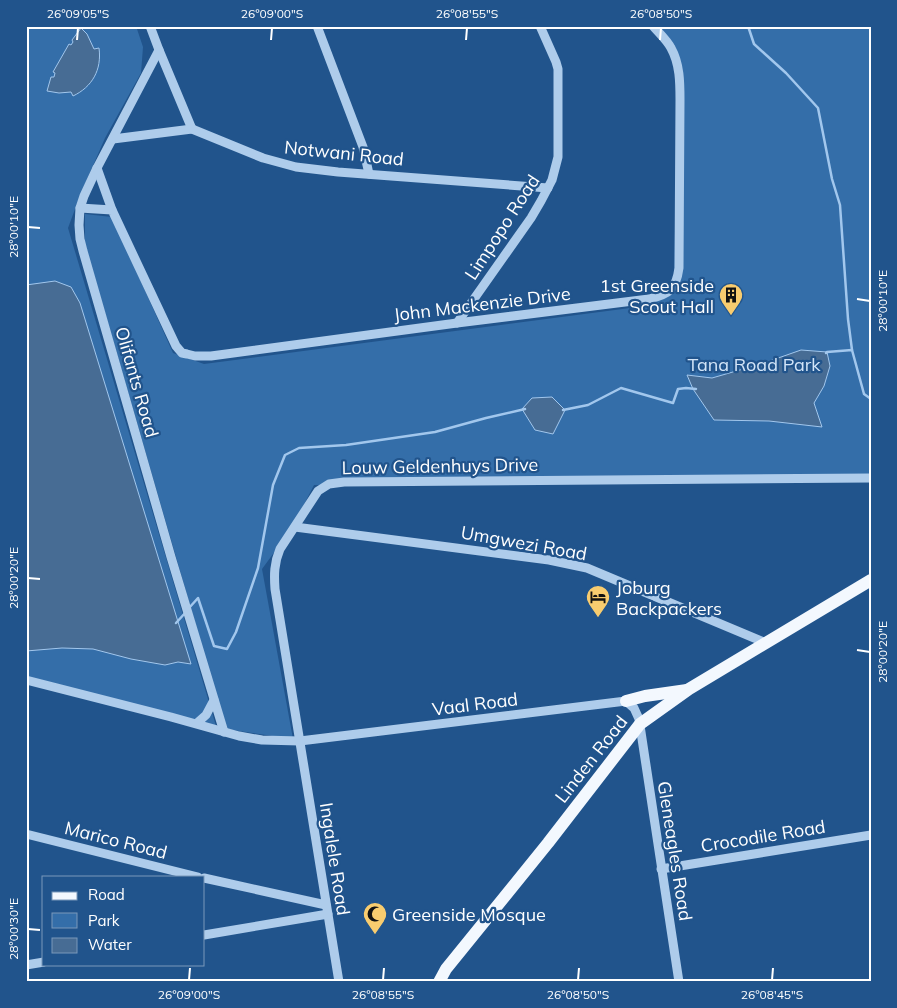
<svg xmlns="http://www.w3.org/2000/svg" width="897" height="1008" font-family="Mulish,sans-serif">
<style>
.green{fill:#346ea9}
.water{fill:#476c94;stroke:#a2c7ed}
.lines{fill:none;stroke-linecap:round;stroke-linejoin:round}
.stream{stroke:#a2c7ed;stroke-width:2.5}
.minor{stroke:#aecceb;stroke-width:9}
.major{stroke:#f3f8fe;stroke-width:12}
.ticks{fill:none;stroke:#fff;stroke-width:2}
.labels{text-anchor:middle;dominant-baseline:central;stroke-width:4.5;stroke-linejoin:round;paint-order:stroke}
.street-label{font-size:18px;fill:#fff;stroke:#21548c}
.poi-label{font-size:18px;fill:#fff;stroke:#21548c;text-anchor:start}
.park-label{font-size:18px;fill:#d3e5f8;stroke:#21548c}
.neatline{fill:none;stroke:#fff;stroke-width:2}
.ticks-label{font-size:12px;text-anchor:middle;fill:#fff}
</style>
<rect width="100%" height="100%" fill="#21548c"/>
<g class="green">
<polygon points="26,26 136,26 143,47 141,73 105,138 81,193 68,228 216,726 26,682"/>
<polygon points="650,26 871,26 871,480 314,485 292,528 262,569 293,739 226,729 85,244 85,214 112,217 173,353 204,364 653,305 674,278 678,79 670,48"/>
</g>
<g class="water">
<path d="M81 28 87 34 94 49 99 48C102 70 92 87 73 96L71 92 59 93 47 91 51 77H54L55 73 53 72 69 44 71 45 73 42 72 40Z"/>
<polygon points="55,281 71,287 80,303 191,664 178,662 165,665 131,659 93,649 62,648 26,651 26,285"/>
<polygon points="801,350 827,352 830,366 824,386 814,403 822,427 769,421 714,420 693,389 687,375 712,378 764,363"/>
<polygon points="552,397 565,410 553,434 535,430 522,409 532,398"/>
</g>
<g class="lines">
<g class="stream">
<polyline points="748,26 754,44 786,73 818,108 832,179 840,205 848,319 852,350"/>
<polyline points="826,353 827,352 852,350 864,394 871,399"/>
<polyline points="563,410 588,405 621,388 673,403 678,389 686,388 696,389"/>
<polyline points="189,608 198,598 214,646 227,649 236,632 258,568 273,485 285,455 299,448 346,445 435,432 486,418 525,409"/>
<polyline points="176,623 186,612"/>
</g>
<g class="minor">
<polyline points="150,26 159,50 97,168 84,196 80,208 79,225 80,239 83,251 171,557 224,732"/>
<polyline points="317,26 363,147 369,174"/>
<polyline points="159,50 192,129"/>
<polyline points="113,139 192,129 263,158 296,167 338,172 548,188"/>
<polyline points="97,168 112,210"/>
<path d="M80 208 112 210 176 346 182 353 187 354 195 356H211L457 323 649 299C669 294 676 290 679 268L680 100C680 83 680 64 671 48 667 40 659 33 653 26"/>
<polyline points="457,323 531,218 541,201 552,180 558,157 558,69 556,62 540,26"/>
<polyline points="295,527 549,560 587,568 766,643"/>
<polyline points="26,680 171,717 239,736 262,740 300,741 626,701 634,708 639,719 679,982"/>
<polyline points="197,723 206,715 214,700"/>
<polyline points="26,834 198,877"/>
<polyline points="661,869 871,835"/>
<polyline points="204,878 326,905"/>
<polyline points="204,935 328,914"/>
<polyline points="26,965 44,962"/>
<path d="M339 982 275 589C274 575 274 563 280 549L318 491 329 484 344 482 871 478"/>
</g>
<g class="major">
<polyline points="626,701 645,696 687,690"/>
<polyline points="439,982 446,969 548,843 640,724 689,689 871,580"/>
</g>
</g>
<path class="ticks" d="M77 40 78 28M271 40 272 28M466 40 467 28M660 40 661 28M28 227 40 228M857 299 870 301M28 578 40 579M857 650 870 652M28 929 40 930M189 980 190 968M383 980 384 968M578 980 579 968M772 980 773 968"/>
<defs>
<g id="building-pin" transform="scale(1.25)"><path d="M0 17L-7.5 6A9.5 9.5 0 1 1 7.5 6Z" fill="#f8cc6f" stroke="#21548c"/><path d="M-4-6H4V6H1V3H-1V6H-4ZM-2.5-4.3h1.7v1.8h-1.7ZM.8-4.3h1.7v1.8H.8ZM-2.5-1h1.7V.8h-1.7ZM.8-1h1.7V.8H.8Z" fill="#111"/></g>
<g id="hotel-pin" transform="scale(1.25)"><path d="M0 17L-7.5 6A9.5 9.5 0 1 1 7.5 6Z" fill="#f8cc6f" stroke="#21548c"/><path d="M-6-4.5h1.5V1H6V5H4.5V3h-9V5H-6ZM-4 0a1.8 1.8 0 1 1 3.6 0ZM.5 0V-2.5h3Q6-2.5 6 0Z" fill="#111"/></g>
<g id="mosque-pin" transform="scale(1.25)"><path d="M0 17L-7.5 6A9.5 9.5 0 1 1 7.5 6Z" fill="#f8cc6f" stroke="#21548c"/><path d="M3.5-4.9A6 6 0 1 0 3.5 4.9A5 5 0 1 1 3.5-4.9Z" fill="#111"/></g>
</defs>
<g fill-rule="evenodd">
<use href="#building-pin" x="731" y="295"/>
<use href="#hotel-pin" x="598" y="597"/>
<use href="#mosque-pin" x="375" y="914"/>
</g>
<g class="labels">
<g class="street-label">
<text transform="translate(344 153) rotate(6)">Notwani Road</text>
<text transform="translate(502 227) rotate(-57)">Limpopo Road</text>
<text transform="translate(482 304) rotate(-7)">John Mackenzie Drive</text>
<text transform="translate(137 382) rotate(74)">Olifants Road</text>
<text transform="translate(440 466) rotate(-1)">Louw Geldenhuys Drive</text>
<text transform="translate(524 543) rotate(10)">Umgwezi Road</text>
<text transform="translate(475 704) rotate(-7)">Vaal Road</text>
<text transform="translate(591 759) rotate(-52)">Linden Road</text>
<text transform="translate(763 836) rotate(-9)">Crocodile Road</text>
<text transform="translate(116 840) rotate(14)">Marico Road</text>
<text transform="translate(675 851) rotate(81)">Gleneagles Road</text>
<text transform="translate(335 859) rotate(81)">Ingalele Road</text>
</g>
<g class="poi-label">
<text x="714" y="285" text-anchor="end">1st Greenside<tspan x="714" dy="21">Scout Hall</tspan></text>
<text x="616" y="587">Joburg<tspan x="616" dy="21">Backpackers</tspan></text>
<text x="392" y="914">Greenside Mosque</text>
</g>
<g class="park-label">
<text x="754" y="364">Tana Road Park</text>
</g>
</g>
<rect width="897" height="1008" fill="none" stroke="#21548c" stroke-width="55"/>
<rect x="42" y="876" width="162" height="90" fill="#21548c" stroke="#7a98ba"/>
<rect x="52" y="892" width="25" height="8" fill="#f3f8fe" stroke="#7a98ba"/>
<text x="88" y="900" font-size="15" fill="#ffffff">Road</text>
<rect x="52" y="913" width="25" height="15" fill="#346ea9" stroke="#7a98ba"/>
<text x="88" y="926" font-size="15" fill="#ffffff">Park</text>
<rect x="52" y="938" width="25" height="15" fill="#476c94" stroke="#7a98ba"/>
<text x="88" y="950" font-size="15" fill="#ffffff">Water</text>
<rect x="28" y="28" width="842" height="952" class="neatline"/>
<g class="ticks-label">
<text x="78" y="18">26°09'05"S</text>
<text x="272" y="18">26°09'00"S</text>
<text x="467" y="18">26°08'55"S</text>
<text x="661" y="18">26°08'50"S</text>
<text transform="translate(14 227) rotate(-90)" y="4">28°00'10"E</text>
<text transform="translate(883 301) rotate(-90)" y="4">28°00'10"E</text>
<text transform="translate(14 578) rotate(-90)" y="4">28°00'20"E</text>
<text transform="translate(883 652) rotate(-90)" y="4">28°00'20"E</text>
<text transform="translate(14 929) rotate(-90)" y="4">28°00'30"E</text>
<text x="189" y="999">26°09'00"S</text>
<text x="383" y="999">26°08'55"S</text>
<text x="578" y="999">26°08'50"S</text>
<text x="772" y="999">26°08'45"S</text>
</g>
</svg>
